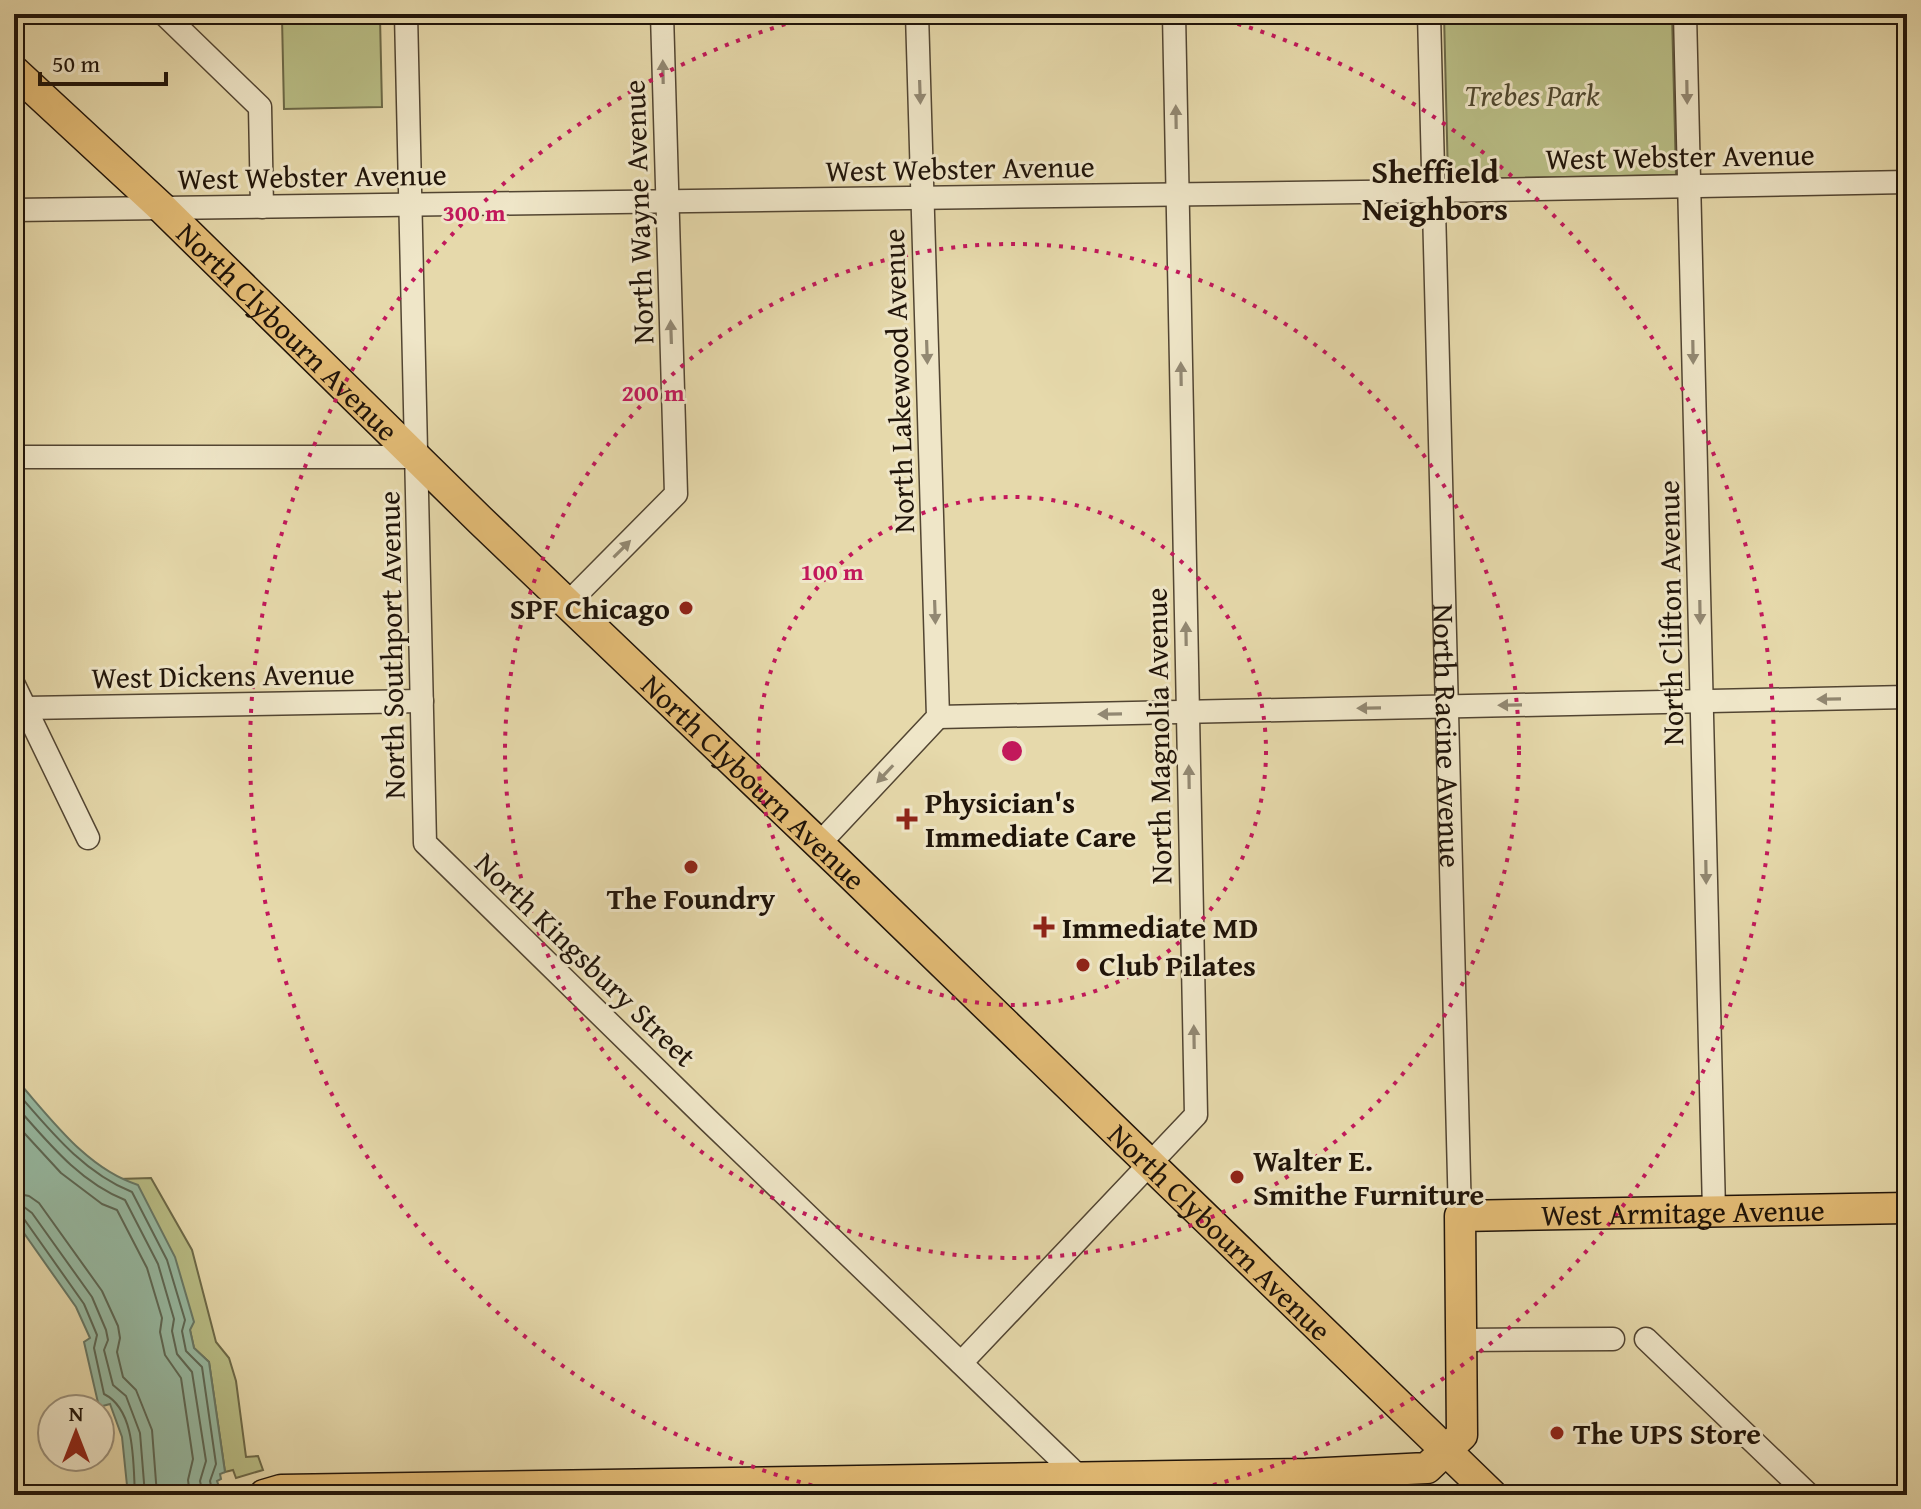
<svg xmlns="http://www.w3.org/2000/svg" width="1921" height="1509" font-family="'Gentium Book Plus',serif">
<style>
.green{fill:#b9be86;stroke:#6c6948;stroke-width:2}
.water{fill:#97bba4;stroke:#677866;stroke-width:2}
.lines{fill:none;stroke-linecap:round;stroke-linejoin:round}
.shore{stroke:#5c6856;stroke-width:2}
.minor-casing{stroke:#524532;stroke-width:25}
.major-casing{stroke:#201409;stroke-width:33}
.minor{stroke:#efe6c8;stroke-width:22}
.major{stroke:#e3bc76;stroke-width:30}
.oneway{fill:#928872}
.ring{fill:none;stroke:#c2185b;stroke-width:4;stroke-dasharray:4 8}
.poi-dot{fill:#8f2418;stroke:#efe6c8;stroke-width:3}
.labels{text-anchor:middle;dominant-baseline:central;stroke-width:6;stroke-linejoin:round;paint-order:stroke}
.park-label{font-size:30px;font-style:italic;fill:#4e472e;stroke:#efe6c8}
.street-label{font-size:30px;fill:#201409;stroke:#efe6c8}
.poi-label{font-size:30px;font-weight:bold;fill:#201409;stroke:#efe6c8;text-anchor:start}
.neighbourhood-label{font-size:32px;font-weight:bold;fill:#201409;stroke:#efe6c8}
.centre{fill:#c2185b;stroke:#efe6c8;stroke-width:4}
.ring-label{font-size:24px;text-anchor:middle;font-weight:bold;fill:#c2185b;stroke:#efe6c8;stroke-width:6;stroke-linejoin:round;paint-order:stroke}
</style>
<rect width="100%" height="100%" fill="#e6d9ab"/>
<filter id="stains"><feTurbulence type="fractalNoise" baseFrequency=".0025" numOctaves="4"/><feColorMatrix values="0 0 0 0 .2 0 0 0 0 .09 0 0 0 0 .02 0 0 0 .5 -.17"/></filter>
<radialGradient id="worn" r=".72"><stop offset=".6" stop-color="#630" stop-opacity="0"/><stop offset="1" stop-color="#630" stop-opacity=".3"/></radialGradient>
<g class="green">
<polygon points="1444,14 1672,14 1676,175 1448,179"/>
<polygon points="380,17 382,107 284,109 282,18"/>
<polygon points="151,1178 192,1250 216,1342 229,1358 236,1381 246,1457 258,1456 263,1470 236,1478 233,1470 225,1472 209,1362 194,1348 190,1330 119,1179"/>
</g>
<path class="water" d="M14 1077C50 1117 85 1168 138 1185L175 1257 194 1322 190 1330 194 1348 209 1362 225 1472 220 1474 221 1479 217 1481 222 1495H128L122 1437 110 1404 99 1407 84 1342 90 1338 76 1307 14 1219Z"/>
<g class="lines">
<g class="shore">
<path d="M14 1089C49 1129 82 1172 132 1192L167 1260 185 1320 182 1331 186 1351 202 1367 216 1464 210 1481 213 1495"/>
<path d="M14 1104C47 1141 78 1181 125 1200L158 1264 174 1319 172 1331 177 1354 192 1372 206 1461 200 1481 203 1495"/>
<polyline points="14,1122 61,1173 102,1204 117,1210 147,1268 162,1318 160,1332 165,1355 181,1378 193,1459 188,1480 190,1495"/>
<polyline points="14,1193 29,1196 39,1203 102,1291 118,1326 120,1338 117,1352 123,1377 136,1390 152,1430 157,1495"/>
<polyline points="14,1205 24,1207 32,1213 92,1297 106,1330 108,1340 104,1350 113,1385 126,1396 140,1433 145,1495"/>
<path d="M14 1215 24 1219 84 1304 97 1335 94 1348 104 1394C136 1410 133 1463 135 1495"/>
</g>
<g class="minor-casing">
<g id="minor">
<polyline points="164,14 260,107 262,207"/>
<polyline points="406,14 425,843 706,1118 1098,1495"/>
<path id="s1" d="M1429 14 1460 1216"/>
<polyline points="1685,14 1714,1211"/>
<polyline points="14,210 1434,191 1907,182"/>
<polyline points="14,457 417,457"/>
<polyline points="567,604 676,494 662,14"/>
<polyline points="14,685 88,838"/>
<polyline points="26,708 422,701"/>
<polyline points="938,717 1907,697"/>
<polyline points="819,844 938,717 917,14"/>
<polyline points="1646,1339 1809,1495"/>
<polyline points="1462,1340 1613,1339"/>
<polyline points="961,1363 1196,1115 1174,14"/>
<polyline points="1272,1475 1293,1495"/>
</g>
</g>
<g class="major-casing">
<g id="major">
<path id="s2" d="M14 71 162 208 480 520 839 863 1492 1495"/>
<path id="s3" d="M264 1495 281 1490 1306 1474 1427 1468 1462 1435 1460 1216 1907 1208"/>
</g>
</g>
<use href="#minor" class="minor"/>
<use href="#major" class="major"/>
</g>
<defs><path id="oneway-solid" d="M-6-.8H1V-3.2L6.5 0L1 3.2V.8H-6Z" transform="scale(2)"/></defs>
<g class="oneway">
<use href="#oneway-solid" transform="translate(663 72) rotate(-91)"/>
<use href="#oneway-solid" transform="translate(920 92) rotate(88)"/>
<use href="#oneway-solid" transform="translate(1687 92) rotate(89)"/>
<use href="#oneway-solid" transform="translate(1176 117) rotate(-91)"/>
<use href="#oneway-solid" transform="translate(671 332) rotate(-92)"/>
<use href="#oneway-solid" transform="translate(927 352) rotate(88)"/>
<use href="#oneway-solid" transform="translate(1693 352) rotate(89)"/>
<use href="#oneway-solid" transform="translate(1181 374) rotate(-91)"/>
<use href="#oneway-solid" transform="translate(622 549) rotate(-45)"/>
<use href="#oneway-solid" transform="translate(935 612) rotate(88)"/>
<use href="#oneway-solid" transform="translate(1700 612) rotate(89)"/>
<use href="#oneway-solid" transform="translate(1186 634) rotate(-91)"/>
<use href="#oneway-solid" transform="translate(1829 699) rotate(179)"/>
<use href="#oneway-solid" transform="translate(1510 705) rotate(179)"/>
<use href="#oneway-solid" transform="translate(1369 708) rotate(179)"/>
<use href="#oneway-solid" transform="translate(1110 714) rotate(179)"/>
<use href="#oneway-solid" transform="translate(885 774) rotate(133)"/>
<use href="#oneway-solid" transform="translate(1189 777) rotate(-91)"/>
<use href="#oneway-solid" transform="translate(1706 872) rotate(89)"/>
<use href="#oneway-solid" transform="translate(1194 1037) rotate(-91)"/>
</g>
<g class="ring">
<circle cx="1012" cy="751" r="254"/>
<circle cx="1012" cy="751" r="507"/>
<path d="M847 1494A761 761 0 0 1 821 14M1203 14A761 761 0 0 1 1177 1494"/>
</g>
<g class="poi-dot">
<circle cx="686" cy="608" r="8"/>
<path d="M903 807h8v8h8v8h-8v8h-8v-8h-8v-8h8z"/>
<circle cx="691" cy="867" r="8"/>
<path d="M1040 915h8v8h8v8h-8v8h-8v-8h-8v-8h8z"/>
<circle cx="1083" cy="965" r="8"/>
<circle cx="1237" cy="1177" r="8"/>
<circle cx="1557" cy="1433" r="8"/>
</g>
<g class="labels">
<g class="park-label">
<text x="1532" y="95">Trebes Park</text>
</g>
<g class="street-label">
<text transform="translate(1680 156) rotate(-1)">West Webster Avenue</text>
<text transform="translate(960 168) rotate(-1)">West Webster Avenue</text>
<text transform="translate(312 176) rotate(-1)">West Webster Avenue</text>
<text transform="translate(638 212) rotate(-92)">North Wayne Avenue</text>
<text stroke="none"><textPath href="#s2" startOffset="378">North Clybourn Avenue</textPath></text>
<text transform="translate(898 381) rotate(-92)">North Lakewood Avenue</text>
<text transform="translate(1670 613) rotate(-91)">North Clifton Avenue</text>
<text transform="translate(391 645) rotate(-91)">North Southport Avenue</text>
<text transform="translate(223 675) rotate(-1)">West Dickens Avenue</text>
<text transform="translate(1158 736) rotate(-91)">North Magnolia Avenue</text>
<text stroke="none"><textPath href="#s1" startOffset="722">North Racine Avenue</textPath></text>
<text stroke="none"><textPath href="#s2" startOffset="1026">North Clybourn Avenue</textPath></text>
<text transform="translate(586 959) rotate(44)">North Kingsbury Street</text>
<text stroke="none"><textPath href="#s3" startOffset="1654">West Armitage Avenue</textPath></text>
<text stroke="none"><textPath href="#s2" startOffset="1674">North Clybourn Avenue</textPath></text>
</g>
<g class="poi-label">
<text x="670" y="608" text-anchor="end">SPF Chicago</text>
<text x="925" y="802">Physician's<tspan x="925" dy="34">Immediate Care</tspan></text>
<text x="691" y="898" text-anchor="middle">The Foundry</text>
<text x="1062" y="927">Immediate MD</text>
<text x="1099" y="965">Club Pilates</text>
<text x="1253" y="1160">Walter E.<tspan x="1253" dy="34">Smithe Furniture</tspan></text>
<text x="1573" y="1433">The UPS Store</text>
</g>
<g class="neighbourhood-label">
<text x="1435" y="171">Sheffield<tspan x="1435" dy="37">Neighbors</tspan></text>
</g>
</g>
<circle cx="1012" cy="751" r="12" class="centre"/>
<g class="ring-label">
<text x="474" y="221">300 m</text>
<text x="653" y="401">200 m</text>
<text x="832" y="580">100 m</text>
</g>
<rect width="1921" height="1509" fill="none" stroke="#e6d9ab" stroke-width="48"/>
<rect x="16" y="16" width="1889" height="1477" fill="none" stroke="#201409" stroke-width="4"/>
<rect x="24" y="24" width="1873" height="1461" fill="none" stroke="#201409" stroke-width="2"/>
<g transform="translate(76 1433)"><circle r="38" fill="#efe6c8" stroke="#9c927c" stroke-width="2"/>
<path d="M0-6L14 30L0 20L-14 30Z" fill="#8f2418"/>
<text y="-12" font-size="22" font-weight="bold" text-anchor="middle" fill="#201409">N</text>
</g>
<path d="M40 72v12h126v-12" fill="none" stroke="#201409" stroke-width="4"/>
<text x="52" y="72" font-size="24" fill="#201409" stroke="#efe6c8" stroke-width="6" paint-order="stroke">50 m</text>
<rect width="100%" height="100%" filter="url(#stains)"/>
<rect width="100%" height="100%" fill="url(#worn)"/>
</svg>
